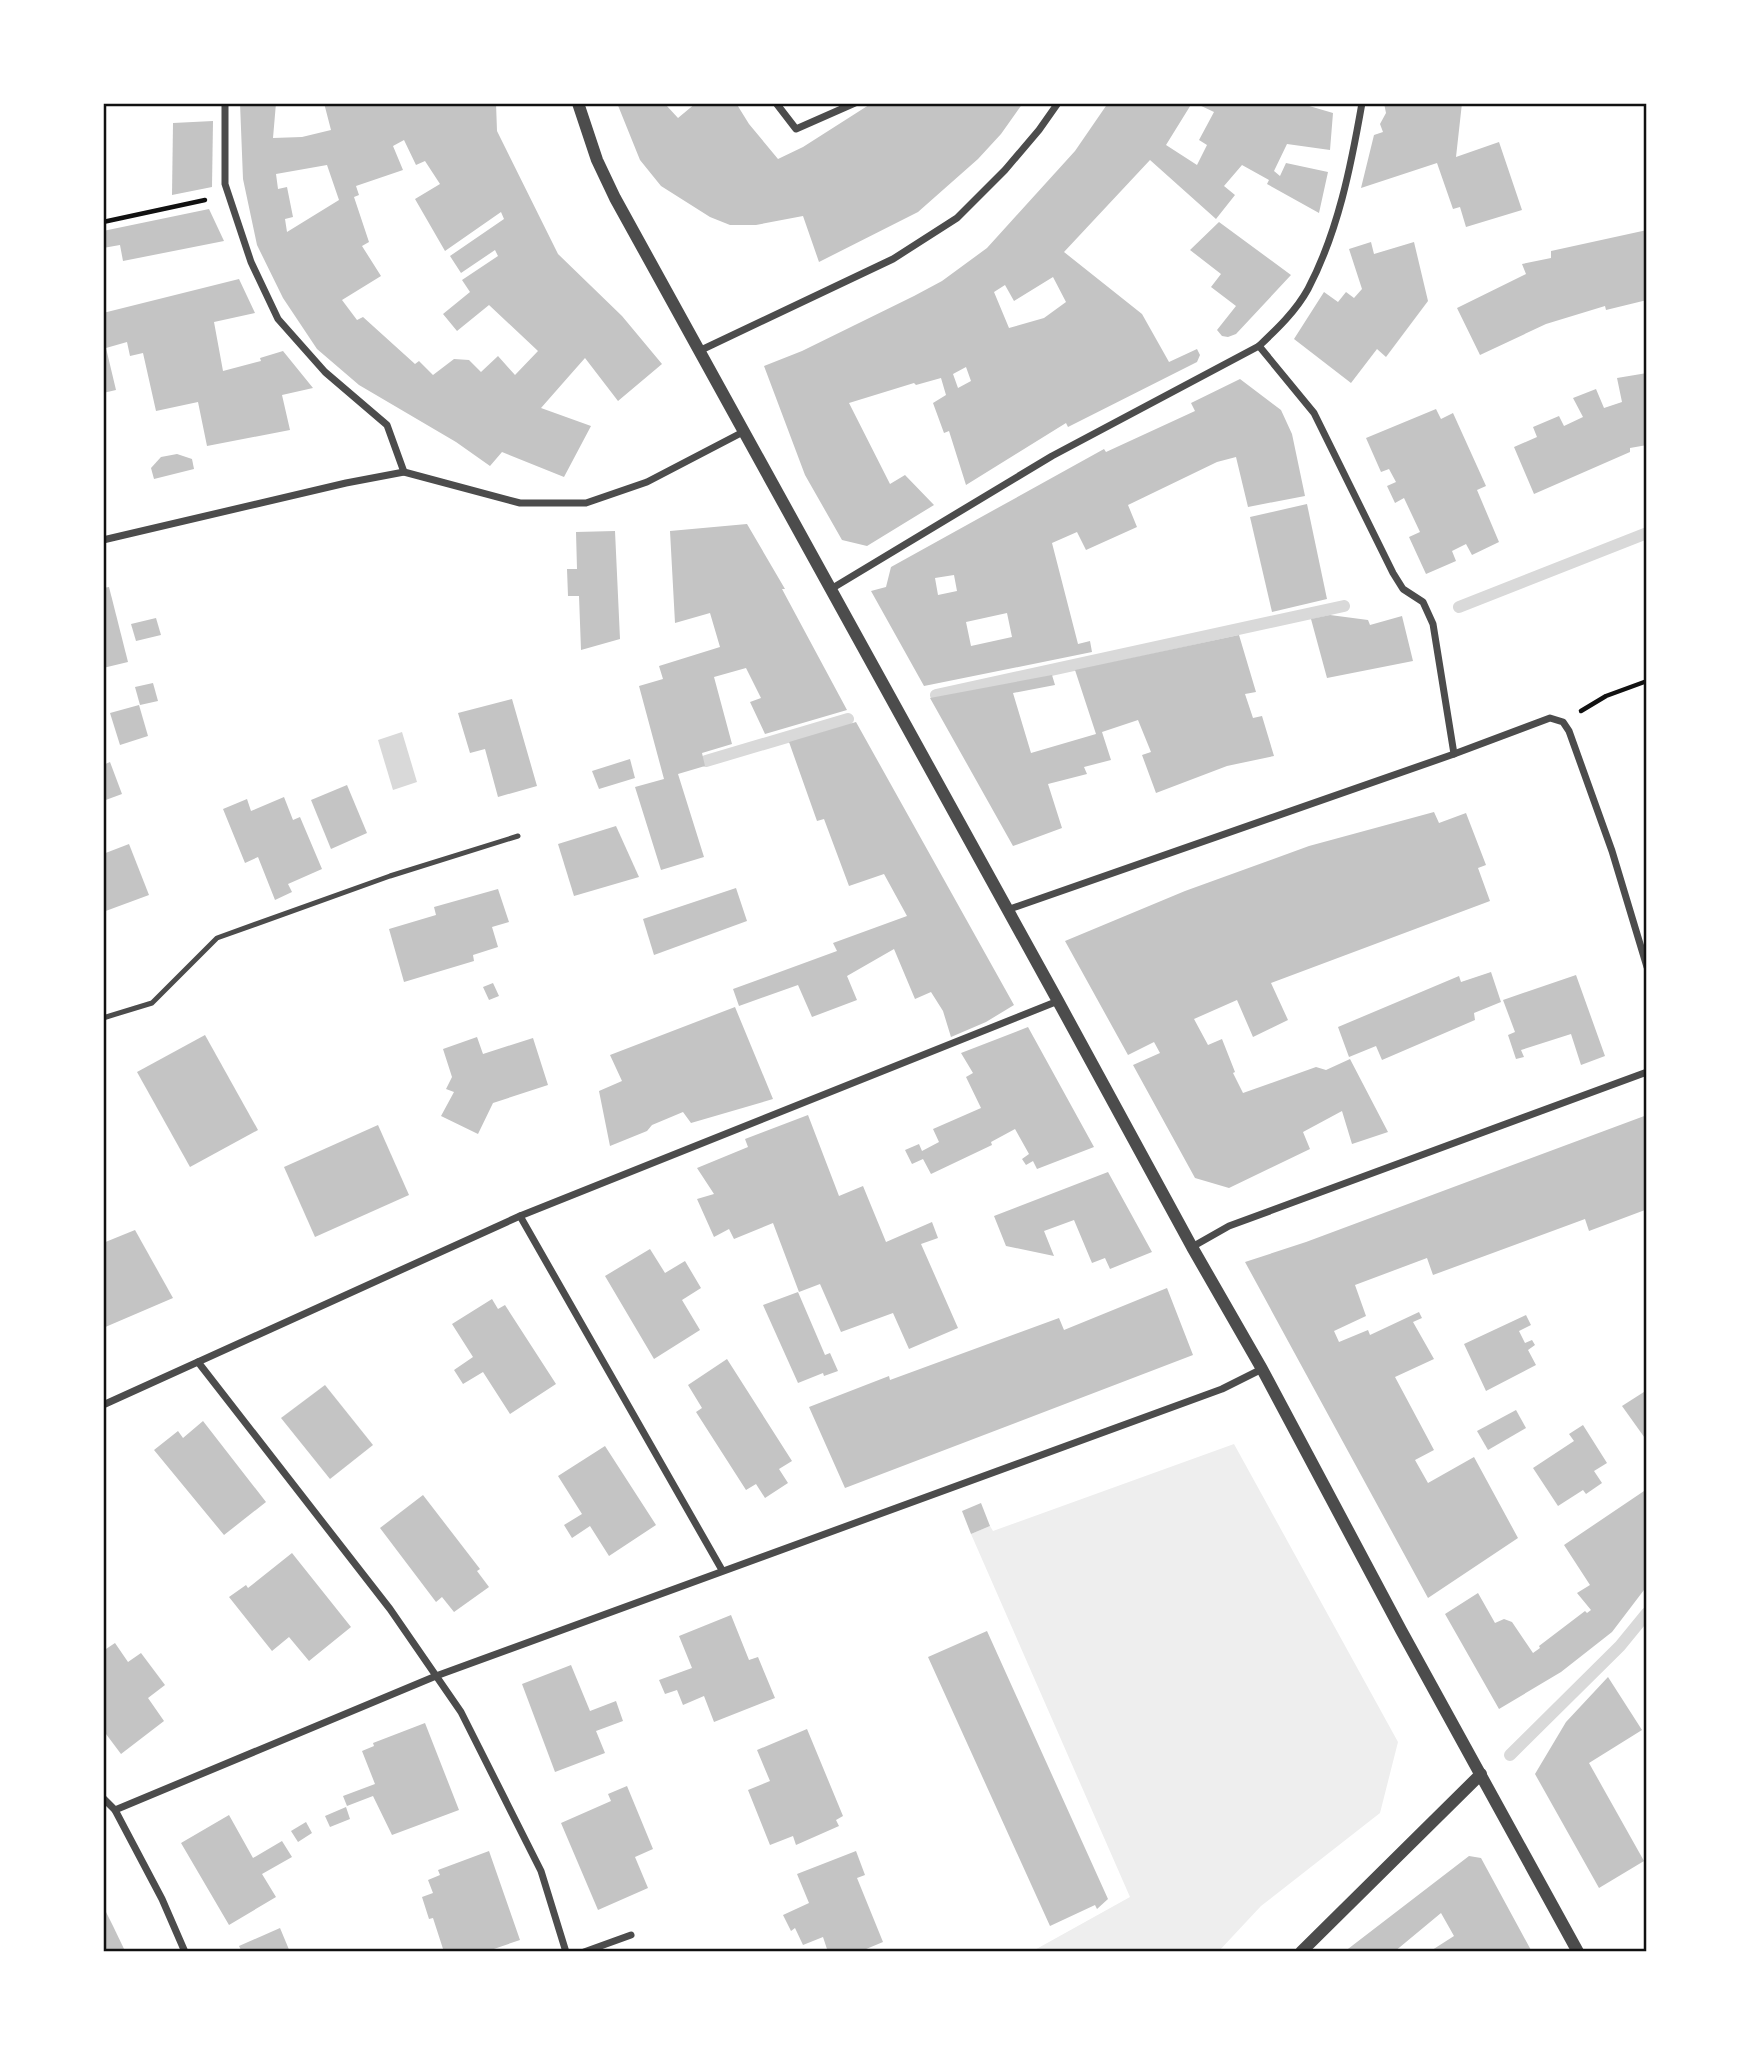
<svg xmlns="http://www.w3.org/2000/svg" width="1750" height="2055" font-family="'IBM Plex Sans',sans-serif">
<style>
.green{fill:#eee}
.water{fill:#d9d9d9}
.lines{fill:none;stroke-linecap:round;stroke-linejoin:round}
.stream{stroke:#d9d9d9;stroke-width:12}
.building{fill:#c4c4c4;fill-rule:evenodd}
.path{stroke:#111;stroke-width:4.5}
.service{stroke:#4c4c4c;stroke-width:5}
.minor{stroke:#4c4c4c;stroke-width:7}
.tertiary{stroke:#4c4c4c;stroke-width:12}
.neatline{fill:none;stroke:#111;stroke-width:2.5}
</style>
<rect width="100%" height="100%" fill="#fff"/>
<polygon class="green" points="1234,1444 1398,1742 1380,1813 1261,1906 1218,1952 1031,1952 1130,1897 971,1534 990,1526 993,1531"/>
<polygon class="water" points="402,732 417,782 393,790 378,740"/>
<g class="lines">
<g class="stream">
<polyline points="1459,607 1647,533"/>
<polyline points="936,695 1344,606"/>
<polyline points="706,761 848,719"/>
<polyline points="1510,1755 1620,1646 1647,1613"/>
</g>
</g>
<g class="building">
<path d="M240 103H276L273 138 302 137 331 130 324 103H496L497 131 558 254 622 316 662 364 618 401 585 358 570 375 541 408 591 426 564 477 502 452 490 466 456 442 359 385 317 349 283 298 257 245 243 179ZM404 140 416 165 425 161 440 184 415 199 445 251 501 212 504 219 450 256 461 273 495 250 498 256 462 280 470 292 443 314 457 331 489 305 538 351 515 375 498 356 481 372 469 360 454 359 433 375 419 361 415 364 363 317 357 320 342 300 381 276 362 246 369 242 354 197 359 195 356 186 403 170 393 146ZM327 165 339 200 287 232 285 219 293 217 287 187 278 189 276 174Z"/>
<polygon points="617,103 668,103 666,105 678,118 696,103 736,103 749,124 778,159 803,147 872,103 1023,103 1001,134 978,159 918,212 819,262 803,216 756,225 730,225 710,217 661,186 640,160"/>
<path d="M1108 103H1192L1166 145 1197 165 1207 145 1199 140 1214 112 1195 103H1299L1333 113 1330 150 1287 144 1274 171 1280 176 1286 163 1328 172 1319 213 1267 184 1269 180 1242 165 1224 186 1235 195 1216 219 1150 160 1064 252 1142 314 1169 362 1197 349 1200 355 1197 362 1068 427 1066 423 966 485 949 431 944 433 933 403 946 395 941 378 916 385 914 383 849 403 890 484 905 475 934 505 867 546 842 540 805 475 764 366 802 351 914 296 942 281 987 248 1075 151ZM1053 277 1066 302 1044 318 1009 328 994 292 1005 285 1014 301ZM966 367 971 381 958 388 953 374Z"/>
<polygon points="1384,103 1462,103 1456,157 1499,142 1522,210 1466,227 1460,207 1453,209 1437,163 1361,188 1374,135 1383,132 1380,124 1386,113"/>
<polygon points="213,121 212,187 172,195 173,123"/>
<polygon points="209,209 224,241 123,261 120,245 103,248 103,231"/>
<polygon points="1219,222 1291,275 1236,334 1228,337 1222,336 1217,330 1236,306 1211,287 1221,274 1190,250"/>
<polygon points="1647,230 1647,300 1606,310 1605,306 1546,324 1480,355 1457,308 1526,274 1522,264 1551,258 1551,251"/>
<polygon points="1371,242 1374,254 1414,242 1428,301 1386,357 1377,349 1351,383 1294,339 1324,292 1338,302 1346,292 1354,298 1362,289 1349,249"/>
<polygon points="239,279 255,313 214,322 223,371 261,361 260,358 283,351 313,388 282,395 290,430 207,446 198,402 156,411 143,353 130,356 127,342 106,348 116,390 103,393 103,313"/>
<polygon points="1647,373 1647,445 1630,448 1630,452 1534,494 1514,447 1537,437 1533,427 1559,416 1564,426 1583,417 1573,398 1596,389 1604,408 1622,402 1617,378"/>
<path d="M1240 379 1281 410 1292 434 1305 496 1248 507 1236 457 1217 462 1128 505 1137 527 1086 550 1077 532 1052 543 1078 644 1090 641 1092 652 924 686 871 591 886 587 891 567 1104 449 1106 452 1195 411 1191 403ZM954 575 957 591 938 595 935 578ZM1007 613 1012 637 971 646 966 622Z"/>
<polygon points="1436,409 1441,419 1453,413 1486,486 1477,490 1499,542 1472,555 1466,544 1452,551 1456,561 1426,574 1409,537 1420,532 1404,498 1395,503 1387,486 1396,482 1389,469 1381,472 1366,438"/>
<polygon points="177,454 192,459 194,469 154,479 151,468 161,457"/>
<polygon points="1307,504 1327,599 1272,612 1250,517"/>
<polygon points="747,524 785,589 782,589 847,710 765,734 750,702 761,698 746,668 714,677 732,744 702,753 705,766 678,774 704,857 661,870 635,787 664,779 639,686 663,679 659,666 720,647 710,613 675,623 670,531"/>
<polygon points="615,531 620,639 581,650 579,596 568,596 567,569 577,569 576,532"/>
<polygon points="109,587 128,662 103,668 103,588"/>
<polygon points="1330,615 1368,620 1370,625 1402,616 1413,661 1327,678 1311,619"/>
<polygon points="156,618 161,635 136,641 131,624"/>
<polygon points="1239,635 1256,692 1245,694 1253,718 1262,716 1274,756 1227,766 1156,793 1142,755 1151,752 1138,720 1102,732 1111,760 1084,767 1087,774 1048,784 1062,828 1013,846 930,698 1052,675 1055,685 1013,693 1031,753 1096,734 1075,670"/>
<polygon points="153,683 158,701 140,705 135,687"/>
<polygon points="512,699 537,786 498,797 485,749 470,753 458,713"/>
<polygon points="139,705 148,736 120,745 110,713"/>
<polygon points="856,722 1014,1005 986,1022 951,1037 943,1011 931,992 915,999 894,949 847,976 857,1000 812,1017 798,985 739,1006 733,989 837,951 833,943 907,916 884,874 849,886 824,819 817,821 789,742"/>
<polygon points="630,759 635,778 599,789 592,771"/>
<polygon points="110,762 122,794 103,801 103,765"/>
<polygon points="347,785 367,833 331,849 311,800"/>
<polygon points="284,797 293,820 300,817 322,869 288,884 292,892 275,900 258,857 245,863 223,809 247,799 251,811"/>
<polygon points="1434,812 1439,823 1466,813 1486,865 1478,868 1490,901 1271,983 1288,1020 1253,1037 1237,1000 1194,1019 1208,1045 1222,1039 1235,1072 1233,1073 1243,1093 1316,1067 1326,1070 1350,1059 1388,1132 1352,1144 1342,1111 1303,1132 1310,1149 1229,1188 1195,1178 1133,1065 1160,1053 1154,1042 1128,1055 1065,941 1185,891 1309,846"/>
<polygon points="616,826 639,877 574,896 558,844"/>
<polygon points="129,844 149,895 103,912 103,854"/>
<polygon points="736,888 747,921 654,955 643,919"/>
<polygon points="498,889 509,922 492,927 498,947 473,955 474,961 404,982 389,929 436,915 434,907"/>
<polygon points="1491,972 1501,1002 1474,1013 1475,1020 1382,1060 1376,1046 1349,1057 1338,1027 1459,976 1461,982"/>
<polygon points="1576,975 1605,1056 1581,1065 1571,1034 1521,1050 1524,1057 1516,1059 1508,1035 1515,1032 1503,1000"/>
<polygon points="493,983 499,996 489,1000 483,987"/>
<polygon points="735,1007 773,1099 691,1123 683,1112 652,1125 647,1131 610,1146 599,1091 622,1081 610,1055"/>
<polygon points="1028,1027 1094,1147 1037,1169 1033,1161 1026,1165 1022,1159 1029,1154 1015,1129 991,1142 992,1145 931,1174 923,1159 912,1164 905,1150 919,1144 922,1151 939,1142 933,1129 981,1108 966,1077 973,1073 961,1053"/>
<polygon points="205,1035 258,1130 190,1167 137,1072"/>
<polygon points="477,1037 483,1054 533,1038 548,1085 493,1103 478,1134 441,1116 454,1092 446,1089 452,1077 443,1049"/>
<polygon points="808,1115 839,1196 863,1186 886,1242 932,1222 938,1238 921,1244 958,1328 909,1349 893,1313 841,1332 820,1284 799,1292 773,1223 734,1239 729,1229 714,1237 697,1199 714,1194 697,1168 748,1147 745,1139"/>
<polygon points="1647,1115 1647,1215 1645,1210 1589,1231 1585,1219 1433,1275 1427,1258 1355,1285 1366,1316 1334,1331 1339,1342 1368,1330 1370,1335 1419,1312 1422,1318 1413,1322 1434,1359 1395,1377 1434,1450 1415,1460 1428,1483 1474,1457 1518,1538 1428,1598 1245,1262 1306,1242"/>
<polygon points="378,1125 409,1195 315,1237 284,1167"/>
<polygon points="1108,1172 1152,1252 1110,1269 1105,1258 1092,1263 1074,1220 1044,1231 1054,1256 1006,1246 994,1216"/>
<polygon points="135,1230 173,1298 103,1328 103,1243"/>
<polygon points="650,1249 665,1273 685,1261 701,1288 682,1300 700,1330 654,1359 605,1276"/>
<polygon points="1167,1288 1193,1355 845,1488 809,1407 889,1376 890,1380 1059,1318 1064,1330"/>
<polygon points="798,1292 825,1355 830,1353 838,1371 824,1376 823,1373 798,1383 763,1305"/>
<polygon points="492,1299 498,1309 505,1305 556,1384 510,1414 483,1372 463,1384 454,1370 473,1357 452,1324"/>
<polygon points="1526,1315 1531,1325 1519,1331 1525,1343 1532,1340 1535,1345 1528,1350 1536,1365 1486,1391 1464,1344"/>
<polygon points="727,1359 792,1461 779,1469 788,1483 765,1498 756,1484 746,1490 696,1412 702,1408 688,1385"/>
<polygon points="325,1385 373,1445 330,1479 281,1418"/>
<polygon points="1647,1390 1647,1441 1622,1406"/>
<polygon points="1516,1410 1526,1428 1488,1450 1477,1431"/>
<polygon points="203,1421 266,1502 224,1535 154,1450 178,1431 183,1438"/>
<polygon points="1583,1425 1607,1463 1594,1471 1602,1483 1586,1494 1583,1490 1558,1506 1533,1468 1574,1441 1569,1434"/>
<polygon points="605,1446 656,1525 609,1556 590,1526 572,1538 564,1525 582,1514 558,1476"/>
<polygon points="1647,1489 1647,1586 1612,1632 1561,1672 1499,1709 1445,1614 1478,1593 1495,1623 1504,1619 1512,1622 1533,1653 1540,1648 1539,1646 1585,1611 1587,1613 1591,1610 1577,1593 1590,1585 1564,1545"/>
<polygon points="423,1495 480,1569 477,1571 489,1587 454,1612 442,1597 436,1602 380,1528"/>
<polygon points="981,1503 990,1526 971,1534 962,1511"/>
<polygon points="292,1553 351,1627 309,1661 289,1637 272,1651 229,1597 246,1585 248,1588"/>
<polygon points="731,1615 749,1660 758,1657 775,1698 714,1722 704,1696 683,1705 677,1690 665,1694 659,1680 692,1668 679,1636"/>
<polygon points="987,1631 1108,1899 1097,1909 1095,1905 1050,1926 928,1657"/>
<polygon points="115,1643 128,1662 141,1653 165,1685 148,1698 164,1721 121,1754 103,1730 103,1651"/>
<polygon points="571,1665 590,1711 616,1701 623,1721 596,1731 605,1753 555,1772 522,1684"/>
<polygon points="1608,1677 1642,1730 1589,1763 1644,1861 1599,1888 1535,1774 1566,1722"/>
<polygon points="425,1723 459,1810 392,1835 373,1796 347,1806 343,1796 375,1784 362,1751 374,1746 373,1743"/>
<polygon points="807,1729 843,1816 836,1820 839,1826 796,1845 793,1836 770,1845 748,1790 770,1781 757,1750"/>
<polygon points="627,1786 653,1849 635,1857 648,1888 598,1910 561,1823 611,1801 608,1794"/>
<polygon points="346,1807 350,1819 330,1827 325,1816"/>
<polygon points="229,1815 253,1858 282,1841 292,1857 262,1874 276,1897 229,1925 181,1843"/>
<polygon points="306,1822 312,1833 298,1842 291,1831"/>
<polygon points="489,1851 520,1940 485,1952 444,1952 433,1918 429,1919 422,1897 433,1893 428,1880 440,1875 438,1870"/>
<polygon points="856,1851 865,1875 857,1878 883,1942 859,1952 828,1952 823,1937 803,1945 795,1928 791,1931 783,1915 809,1903 797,1874"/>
<polygon points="1469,1856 1481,1858 1532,1952 1429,1952 1454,1936 1441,1913 1394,1952 1344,1952"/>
<polygon points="103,1906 113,1926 125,1951 103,1952"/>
<polygon points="280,1928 290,1952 242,1952 239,1946"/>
</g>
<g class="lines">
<g class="path">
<polyline points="103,222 205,200"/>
<polyline points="1581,711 1606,696 1647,681"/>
</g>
<polyline class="service" points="103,1018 152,1003 217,938 390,876 518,836"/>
<g class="minor">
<polyline points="225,103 225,184 251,262 278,319 325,372 387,425 404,472"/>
<polyline points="776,103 796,129 855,103"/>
<polyline points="1259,346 1314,413 1393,573 1403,589 1423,602 1433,624 1454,754"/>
<polyline points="699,351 893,259 957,218 1005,170 1039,130 1058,103"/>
<polyline points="103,540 346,483 404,472 520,503 586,503 647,482 743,432"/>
<path d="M831 589 1052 456 1259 346C1277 329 1296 311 1308 289 1338 232 1351 166 1362 103"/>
<polyline points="1007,910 1454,754 1550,718 1563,722 1569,731 1612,851 1647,967"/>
<polyline points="520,1216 722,1570"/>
<polyline points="1192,1247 1229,1226 1647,1072"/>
<polyline points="198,1362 390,1609 461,1712 541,1871 566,1952"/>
<polyline points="103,1405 520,1216 1058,1001"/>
<polyline points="103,1798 115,1810 162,1899 185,1952"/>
<polyline points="115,1810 436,1676 1222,1389 1262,1369"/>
<polyline points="584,1952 631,1935"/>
</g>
<g class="tertiary">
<polyline points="578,103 597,160 615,198 1058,1001 1192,1247 1262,1369 1401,1630 1578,1952"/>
<polyline points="1301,1952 1481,1774"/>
</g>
</g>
<rect width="1750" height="2055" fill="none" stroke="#ffffff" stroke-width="210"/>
<rect x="105" y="105" width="1540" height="1845" class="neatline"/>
</svg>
